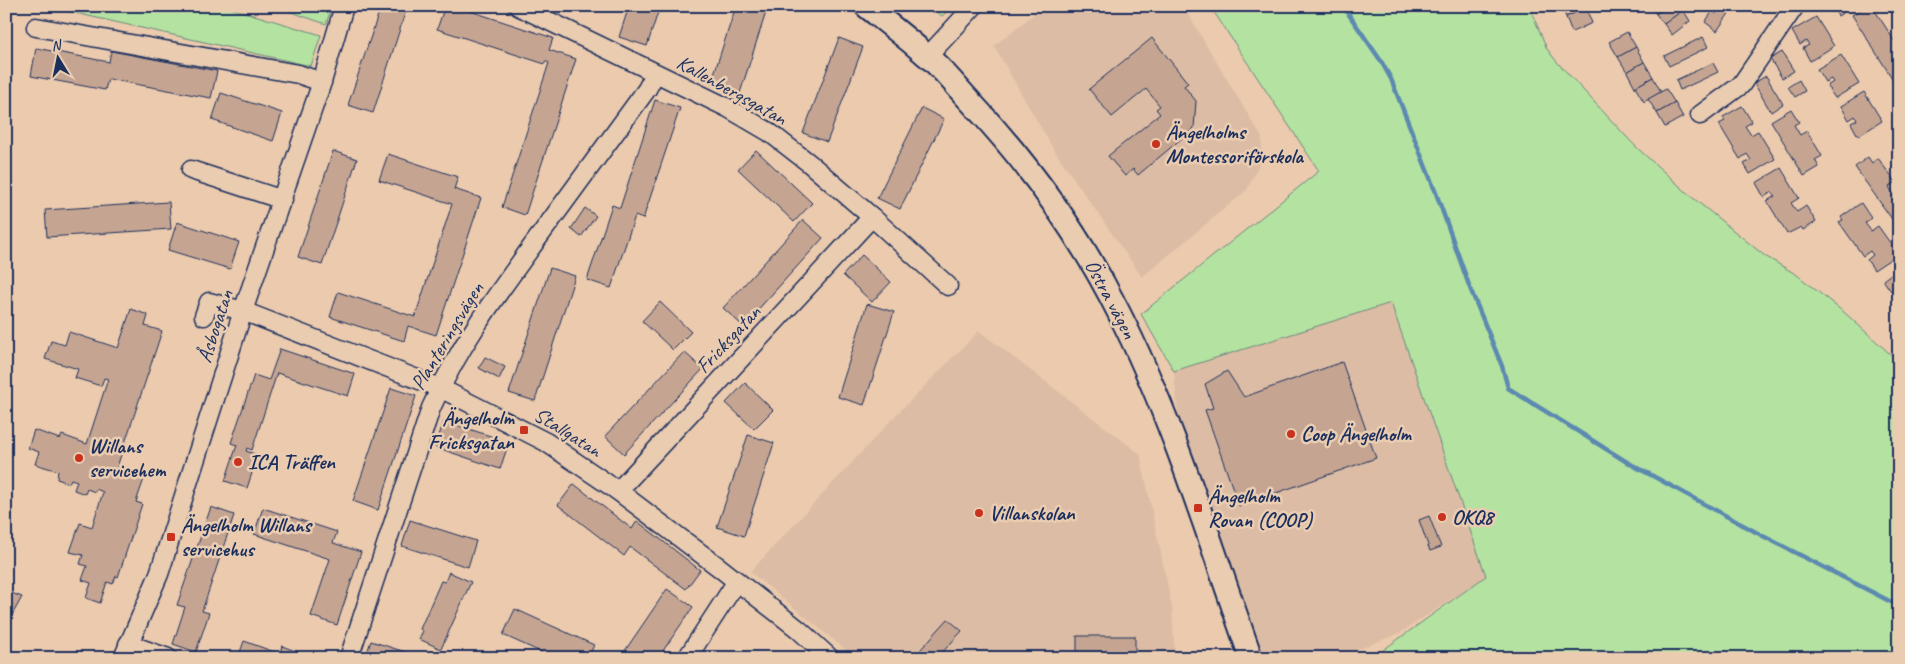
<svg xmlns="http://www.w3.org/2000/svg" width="1905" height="664" font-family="Caveat,sans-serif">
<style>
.built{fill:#dcbca4}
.green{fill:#b4e2a0;stroke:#68887f}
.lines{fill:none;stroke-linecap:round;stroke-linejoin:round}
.stream{stroke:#5b89b0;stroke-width:4.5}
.building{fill:#c5a592;stroke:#1b2f5e}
.minor-casing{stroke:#1b2f5e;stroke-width:21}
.major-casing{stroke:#1b2f5e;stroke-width:26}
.minor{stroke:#eaccb1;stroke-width:18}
.major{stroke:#eaccb1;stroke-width:22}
.poi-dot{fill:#c8321e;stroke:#eaccb1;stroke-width:2}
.labels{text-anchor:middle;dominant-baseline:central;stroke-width:5;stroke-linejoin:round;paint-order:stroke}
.street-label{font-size:21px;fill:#1b2f5e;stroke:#eaccb1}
.poi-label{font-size:21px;font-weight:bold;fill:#1b2f5e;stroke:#eaccb1;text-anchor:start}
</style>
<rect width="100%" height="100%" fill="#ebcaad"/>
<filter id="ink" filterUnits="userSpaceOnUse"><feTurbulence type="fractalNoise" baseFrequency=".02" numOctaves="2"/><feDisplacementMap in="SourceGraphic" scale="10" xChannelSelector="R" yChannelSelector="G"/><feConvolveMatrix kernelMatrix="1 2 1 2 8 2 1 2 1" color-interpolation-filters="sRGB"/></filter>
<g filter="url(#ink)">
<g class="built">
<polygon points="1044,6 1183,6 1262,138 1261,160 1247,190 1142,277 1054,150 994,46"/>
<polygon points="1391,302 1487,576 1400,633 1336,658 1264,658 1179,424 1174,371"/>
<polygon points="979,331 1140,454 1172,607 1175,658 856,658 750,572 899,412"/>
</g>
<g class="green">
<polygon points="44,6 224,6 321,35 311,66"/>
<polygon points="274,6 332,6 326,24"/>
<polygon points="929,6 953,6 942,16"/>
<polygon points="1210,6 1529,6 1547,49 1557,62 1636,147 1693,198 1765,256 1797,275 1846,314 1899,362 1899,658 1379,658 1379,653 1486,576 1391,303 1174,371 1141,314 1319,171"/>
</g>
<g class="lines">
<polyline class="stream" points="1343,6 1381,61 1391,79 1436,193 1470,288 1502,366 1508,388 1627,462 1765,537 1899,606"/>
</g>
<g class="building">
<polygon points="381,6 407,7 373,113 348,105"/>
<polygon points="445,6 455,6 553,38 549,50 576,59 525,215 502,207 549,63 545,61 545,64 437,29"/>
<polygon points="629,6 660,6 647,46 619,37"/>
<polygon points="736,6 768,6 740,93 711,83"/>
<polygon points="1561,6 1585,6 1586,8 1566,17"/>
<polygon points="1650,6 1667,6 1656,14"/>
<polygon points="1667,6 1679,6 1683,10 1664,24 1656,14"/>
<polygon points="1721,6 1734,6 1717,31 1705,22 1713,11 1716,14"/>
<polygon points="1832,6 1847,6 1849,9 1838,16"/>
<polygon points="1866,6 1872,6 1899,48 1899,89 1852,15"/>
<polygon points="1586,8 1592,23 1572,32 1566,17"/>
<polygon points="1683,10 1690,21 1672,35 1664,24"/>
<polygon points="1816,17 1834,46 1810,61 1803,48 1809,45 1806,41 1800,45 1792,31"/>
<polygon points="1627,32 1636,47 1618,57 1609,42"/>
<polygon points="1703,37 1708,47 1669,66 1664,56"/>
<polygon points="839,38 863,47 827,142 803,133"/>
<polygon points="1152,38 1188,83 1184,86 1196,101 1194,128 1138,175 1133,169 1125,176 1108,156 1160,114 1156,109 1160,106 1146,89 1112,117 1089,89"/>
<polygon points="1636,47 1644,62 1627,72 1618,57"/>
<polygon points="36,48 109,62 111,51 217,71 211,98 108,79 105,90 31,76"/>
<polygon points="1782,52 1794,71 1782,78 1770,59"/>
<polygon points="1841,55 1859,84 1835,98 1827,86 1833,82 1831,79 1825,82 1817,69"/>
<polygon points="1644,62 1653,77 1635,87 1627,72"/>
<polygon points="1713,63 1718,72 1680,90 1676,80"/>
<polygon points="1766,76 1783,104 1771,112 1754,83"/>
<polygon points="1653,77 1661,92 1644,102 1635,87"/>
<polygon points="1799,80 1805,91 1795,97 1788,87"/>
<polygon points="1666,89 1675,103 1657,113 1648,99"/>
<polygon points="1864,92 1882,121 1858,136 1851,123 1857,120 1855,116 1849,120 1841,106"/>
<polygon points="221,93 282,113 273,141 212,120"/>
<polygon points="655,100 680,108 643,219 635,216 611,288 587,280 612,205 620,208"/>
<polygon points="1675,103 1683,117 1665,127 1657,113"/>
<polygon points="1742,106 1752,122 1745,126 1751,135 1758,131 1775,159 1750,174 1744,164 1751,160 1747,154 1740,159 1719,124 1725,121 1723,117"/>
<polygon points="922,108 944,119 900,209 877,198"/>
<polygon points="1791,109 1799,122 1794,125 1800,135 1807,131 1822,156 1815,160 1819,167 1804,176 1771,121"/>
<polygon points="756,150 812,203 794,222 738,169"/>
<polygon points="333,151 357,159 322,265 298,257"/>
<polygon points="388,154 458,177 454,189 481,198 436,335 408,326 404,341 330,317 338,292 415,317 452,204 379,180"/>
<polygon points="1868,157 1872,163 1878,158 1895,182 1889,187 1895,196 1899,193 1899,229 1855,167"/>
<polygon points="1781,168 1799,198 1791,203 1797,212 1806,206 1816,222 1803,230 1801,227 1787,234 1767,201 1775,196 1772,192 1764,197 1756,183"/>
<polygon points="169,202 171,229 47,237 45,210"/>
<polygon points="1861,203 1871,218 1865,223 1871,231 1878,226 1898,254 1874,270 1867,260 1873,255 1870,251 1863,256 1839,222 1843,220 1841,217"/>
<polygon points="585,208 596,216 581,237 571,229"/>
<polygon points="803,220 823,238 743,326 723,308"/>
<polygon points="177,222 239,242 230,269 168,250"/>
<polygon points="862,255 891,282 872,302 843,275"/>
<polygon points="550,268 575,276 535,401 509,393"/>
<polygon points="1899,268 1899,288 1897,287 1891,291 1883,280"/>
<polygon points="1899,292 1899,302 1894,295"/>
<polygon points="660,302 691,332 673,350 642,321"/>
<polygon points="867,304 894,312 864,405 838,397"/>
<polygon points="131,309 148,315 145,326 162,331 117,467 145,476 136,502 142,504 118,577 116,576 113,584 107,582 100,603 86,598 91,583 82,580 87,566 80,564 83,555 70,552 80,523 92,527 103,492 96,489 95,492 87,489 85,494 74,490 77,481 71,479 69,483 57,479 58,471 35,464 39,452 28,448 34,430 60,439 62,435 87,444 108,379 104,378 101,386 75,378 78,369 45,359 51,341 65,345 69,332 118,348"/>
<polygon points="280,349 355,374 348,396 277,373 252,450 247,448 246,451 258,455 247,488 225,481 237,445 231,443 254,375 269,380"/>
<polygon points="684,352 703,369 624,454 605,436"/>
<polygon points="485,357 505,367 499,379 479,368"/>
<polygon points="1342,362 1376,458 1239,506 1205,410 1213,408 1205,384 1227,371 1244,397"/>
<polygon points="745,383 773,410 754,429 726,403"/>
<polygon points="391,388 416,396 378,510 353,501"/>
<polygon points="444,421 509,442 500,469 435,447"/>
<polygon points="748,435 774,443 744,536 717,527"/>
<polygon points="574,484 632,529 637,521 700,570 686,589 630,547 624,556 558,505"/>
<polygon points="211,507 234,515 202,611 209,613 196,652 173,644 185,607 177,605"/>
<polygon points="263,508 337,532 333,543 361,552 337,625 311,616 330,559 254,534"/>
<polygon points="1429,516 1441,547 1430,551 1419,520"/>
<polygon points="410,520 476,541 468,567 402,546"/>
<polygon points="449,572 471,582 441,649 419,639 423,631 420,629 441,581 445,582"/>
<polygon points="667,589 693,607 658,658 620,658"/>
<polygon points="6,591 22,597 7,624 6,624"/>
<polygon points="515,609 594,645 588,658 554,658 503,635"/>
<polygon points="948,619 962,631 937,658 913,658"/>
<rect x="1077" y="636" width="58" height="22"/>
<polygon points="244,641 280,654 282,646 314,658 238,658"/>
<polygon points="371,641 424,658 365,658"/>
</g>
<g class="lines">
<g class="minor-casing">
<g id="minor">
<polyline points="518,6 728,108 769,132 809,163 872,217 948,286"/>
<polyline points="36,27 298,74 322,82"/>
<polyline points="928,56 974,6"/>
<polyline points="1700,115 1741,85 1795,6"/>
<polyline points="191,170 283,200"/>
<polyline points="204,316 209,302 243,311 440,388 546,442 618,491 720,568 798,629 830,658"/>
<polyline points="618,491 872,217"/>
<polyline points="128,644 168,658"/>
<polyline points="123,658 159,574 243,311 322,82 344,6"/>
<path d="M349 658 431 408C459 345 500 290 541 234 576 186 611 138 647 89L655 74"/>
<polyline points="687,658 737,581"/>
</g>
</g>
<g class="major-casing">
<path id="major" d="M866 6C886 22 907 38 926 55 942 68 955 85 969 100 1028 163 1079 233 1118 311 1173 419 1210 543 1251 658"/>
</g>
<use href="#minor" class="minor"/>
<use href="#major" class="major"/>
</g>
</g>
<g class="poi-dot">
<circle cx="1156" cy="144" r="5"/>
<rect x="519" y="425" width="10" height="10" rx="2.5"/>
<circle cx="1291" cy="434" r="5"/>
<circle cx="79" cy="458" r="5"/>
<circle cx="238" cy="462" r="5"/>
<rect x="1193" y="503" width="10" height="10" rx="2.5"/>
<circle cx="979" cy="513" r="5"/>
<circle cx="1442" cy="517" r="5"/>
<rect x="166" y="532" width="10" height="10" rx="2.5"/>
</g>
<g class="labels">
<g class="street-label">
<text transform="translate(732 90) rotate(29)">Kallenbergsgatan</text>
<text transform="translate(1111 299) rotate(62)">Östra vägen</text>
<text transform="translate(215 326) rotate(-72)">Åsbogatan</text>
<text transform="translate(447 336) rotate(-59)">Planteringsvägen</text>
<text transform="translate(728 339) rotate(-47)">Fricksgatan</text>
<text transform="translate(568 432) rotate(32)">Stallgatan</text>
</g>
<g class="poi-label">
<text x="1166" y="132">Ängelholms<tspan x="1166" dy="24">Montessoriförskola</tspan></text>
<text x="514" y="418" text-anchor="end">Ängelholm<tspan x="514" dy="24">Fricksgatan</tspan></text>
<text x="1301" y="434">Coop Ängelholm</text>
<text x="89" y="446">Willans<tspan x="89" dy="24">servicehem</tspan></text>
<text x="248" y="462">ICA Träffen</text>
<text x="1208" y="496">Ängelholm<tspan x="1208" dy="24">Rovan (COOP)</tspan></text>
<text x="989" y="513">Villanskolan</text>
<text x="1452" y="517">OKQ8</text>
<text x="181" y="525">Ängelholm Willans<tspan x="181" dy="24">servicehus</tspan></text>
</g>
</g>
<rect width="1905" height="664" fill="none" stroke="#eaccb1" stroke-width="25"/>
<rect x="12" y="12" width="1880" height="639" fill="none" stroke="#1b2f5e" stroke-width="2" filter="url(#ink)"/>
<g transform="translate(58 58) rotate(350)" stroke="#eaccb1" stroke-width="4" paint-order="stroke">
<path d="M0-4L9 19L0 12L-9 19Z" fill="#1b2f5e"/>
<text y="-8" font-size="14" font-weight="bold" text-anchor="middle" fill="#1b2f5e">N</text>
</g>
</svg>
